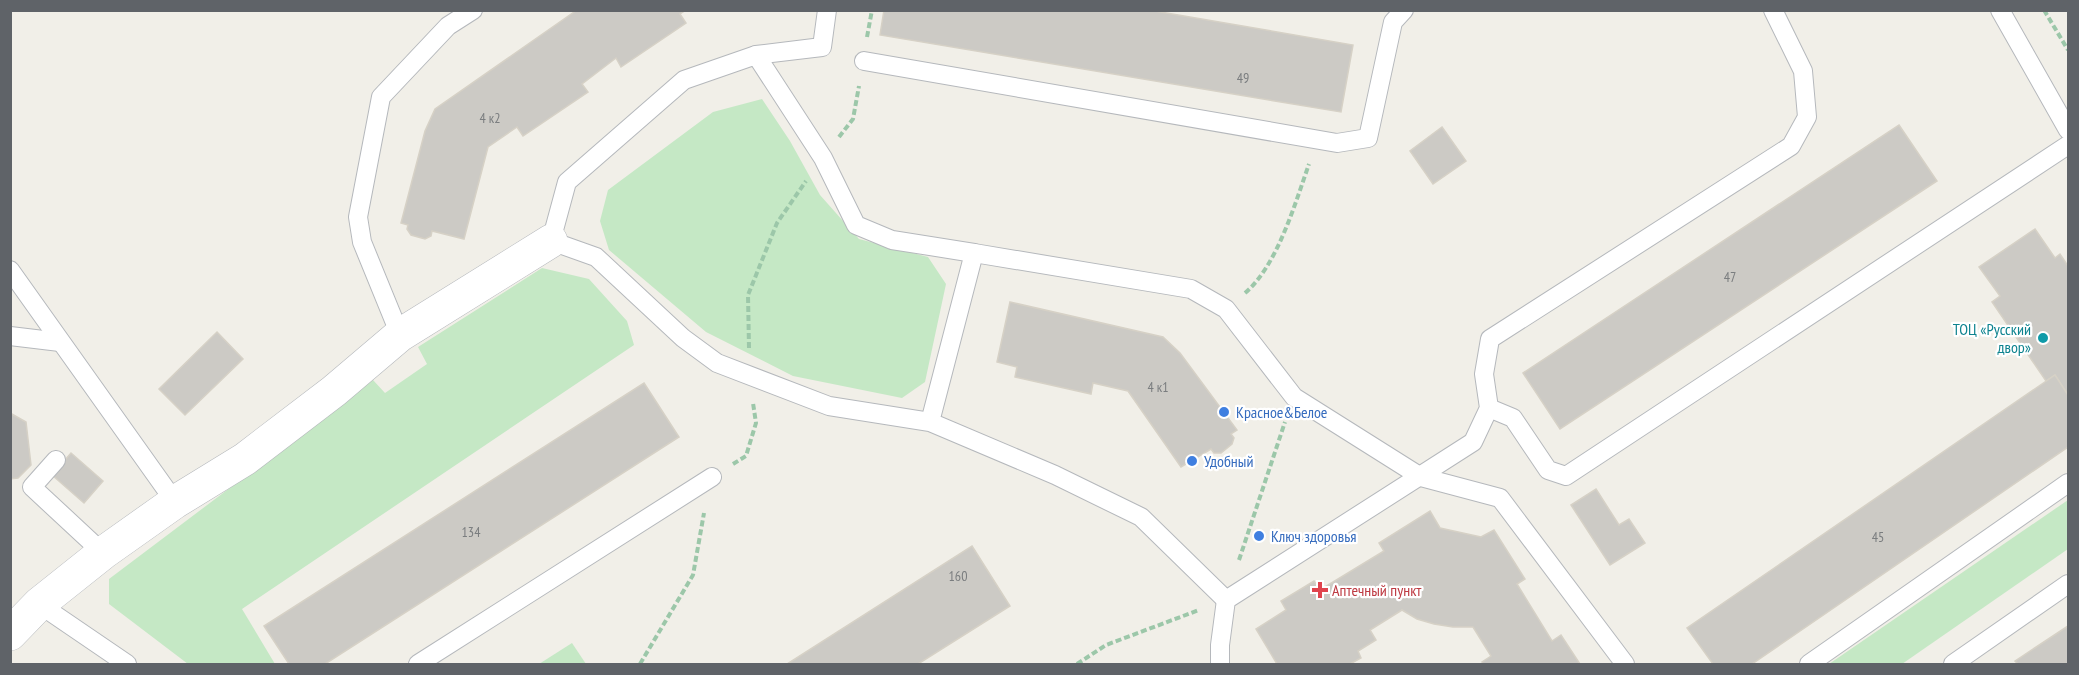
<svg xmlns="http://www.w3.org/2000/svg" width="2079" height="675" font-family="'PT Sans Narrow',sans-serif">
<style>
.green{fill:#c5e8c5}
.building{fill:#cccac5;stroke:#d6d1c6;stroke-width:1.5}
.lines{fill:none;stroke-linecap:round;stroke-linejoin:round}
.lane-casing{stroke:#b5b8bc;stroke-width:20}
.street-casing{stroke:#b5b8bc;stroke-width:34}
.path{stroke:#9cc7a9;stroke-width:4;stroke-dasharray:6 3;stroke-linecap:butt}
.lane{stroke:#fff;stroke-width:18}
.street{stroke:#fff;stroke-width:33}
.culture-dot{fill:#0f9aa8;stroke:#fff;stroke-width:2}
.shop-dot{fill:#3f7fe0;stroke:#fff;stroke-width:2}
.health-dot{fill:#e0444e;stroke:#fff;stroke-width:2}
.labels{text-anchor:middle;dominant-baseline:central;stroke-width:4.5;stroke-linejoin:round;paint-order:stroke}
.number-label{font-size:14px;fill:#7a7d7f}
.culture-label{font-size:16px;fill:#0d838f;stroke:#fff;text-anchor:end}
.shop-label{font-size:16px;fill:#366cbe;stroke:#fff;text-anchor:start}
.health-label{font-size:16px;fill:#be3a42;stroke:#fff;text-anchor:start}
</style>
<rect width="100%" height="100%" fill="#f1efe8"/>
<g class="green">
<polygon points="762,99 790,141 820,195 859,239 928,257 946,284 925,382 902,398 793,376 706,332 609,250 600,221 608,190 713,112"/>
<polygon points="542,268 589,279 627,321 634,345 242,609 275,664 188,664 109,604 109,579 373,380 385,393 427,364 418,347"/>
<polygon points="2068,500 2068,549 1902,664 1829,664"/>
<polygon points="572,643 586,664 539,664"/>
</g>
<g class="building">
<polygon points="577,10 686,10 680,14 686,23 621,67 616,58 582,84 588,92 523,136 517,127 488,147 464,239 432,231 431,236 425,239 411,235 407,229 408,225 401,223 425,131 435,109"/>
<polygon points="884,10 1149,10 1353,45 1341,112 880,35"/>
<polygon points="1899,125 1937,181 1560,429 1523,373"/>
<polygon points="1442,127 1466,161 1433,184 1410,151"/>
<polygon points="2035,229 2055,258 2060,254 2068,266 2068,395 2055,375 2046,381 1992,302 2000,296 1979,267"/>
<polygon points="1010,302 1163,337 1180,353 1237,430 1231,434 1234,438 1232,444 1221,453 1214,453 1211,449 1181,467 1128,391 1093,383 1091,394 1015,377 1017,367 997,362"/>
<polygon points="217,332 243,359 185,415 159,389"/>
<polygon points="2055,375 2068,395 2068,447 1752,664 1713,664 1687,628"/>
<polygon points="644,383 679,437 325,664 289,664 264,626"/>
<polygon points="10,413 26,422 31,465 18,478 10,479"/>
<polygon points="71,453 103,481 84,503 52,475"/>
<polygon points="1596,489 1619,525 1629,519 1645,543 1610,565 1571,505"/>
<polygon points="1430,511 1440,528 1481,537 1494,530 1525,579 1517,584 1552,641 1561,635 1580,664 1483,664 1482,662 1491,656 1473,627 1453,627 1434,624 1417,619 1402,610 1370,630 1376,640 1358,651 1361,658 1350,664 1277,664 1256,629 1286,610 1281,601 1314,581 1320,590 1384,551 1379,543"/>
<polygon points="972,546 1010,606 918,664 787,664"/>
<polygon points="2068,626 2068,664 2018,664 2015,661"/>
</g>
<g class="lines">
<g class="lane-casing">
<g id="lane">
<polyline points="2000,10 2068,130"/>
<polyline points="756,55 822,47 827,10"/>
<polyline points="864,61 1337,143 1368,138 1393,22 1404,10"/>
<polyline points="974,253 1191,289 1226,309 1294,397 1421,477 1500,498 1625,664"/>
<polyline points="10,270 175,502"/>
<polyline points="400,335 362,242 358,217 381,97 448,26 473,10"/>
<polyline points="10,336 60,342"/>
<polyline points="1489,408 1513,418 1548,470 1566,476 2068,145"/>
<polyline points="930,422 829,406 717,363 683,338 596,257 551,241 567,182 684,80 756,55 823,158 856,225 892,240 974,253 930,422 1055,475 1141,517 1226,600"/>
<polyline points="56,460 32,487 103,553"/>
<polyline points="39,604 127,664"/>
<polyline points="418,664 712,477"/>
<polyline points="1220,664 1220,645 1226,600 1473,442 1489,408 1484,374 1490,339 1791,146 1807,117 1803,71 1773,10"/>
<polyline points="1809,664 2068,483"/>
<polyline points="1953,664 2068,584"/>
</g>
</g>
<g class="street-casing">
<polyline id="street" points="10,634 39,604 103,553 175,502 245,459 334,391 400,335 551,241"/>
</g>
<g class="path">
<polyline points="2044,10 2068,50"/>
<polyline points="867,37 872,10"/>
<polyline points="839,137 853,119 859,86"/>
<path d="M1245 293C1277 266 1295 204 1309 164"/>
<polyline points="749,348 748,295 777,223 806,181"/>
<polyline points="733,464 746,456 756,423 753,403"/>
<polyline points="1239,560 1285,422"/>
<polyline points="640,664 693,575 704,513"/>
<polyline points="1077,664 1106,645 1199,610"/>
</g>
<use href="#lane" class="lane"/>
<use href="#street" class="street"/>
</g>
<circle class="culture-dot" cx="2043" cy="338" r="6"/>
<g class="shop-dot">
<circle cx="1224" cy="412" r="6"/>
<circle cx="1192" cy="461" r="6"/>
<circle cx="1259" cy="536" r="6"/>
</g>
<path class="health-dot" d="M1317 581h6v6h6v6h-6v6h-6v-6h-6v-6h6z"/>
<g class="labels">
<g class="number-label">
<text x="1243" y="78">49</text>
<text x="490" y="118">4 к2</text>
<text x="1730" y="277">47</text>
<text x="1158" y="387">4 к1</text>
<text x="471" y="532">134</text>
<text x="1878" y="537">45</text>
<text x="958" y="576">160</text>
</g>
<g class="culture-label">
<text x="2031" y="329">ТОЦ «Русский<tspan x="2031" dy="18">двор»</tspan></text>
</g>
<g class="shop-label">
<text x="1236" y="412">Красное&amp;Белое</text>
<text x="1204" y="461">Удобный</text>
<text x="1271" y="536">Ключ здоровья</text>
</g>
<g class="health-label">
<text x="1332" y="590">Аптечный пункт</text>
</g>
</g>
<rect width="2079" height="675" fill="none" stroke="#5f6368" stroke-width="24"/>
</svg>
